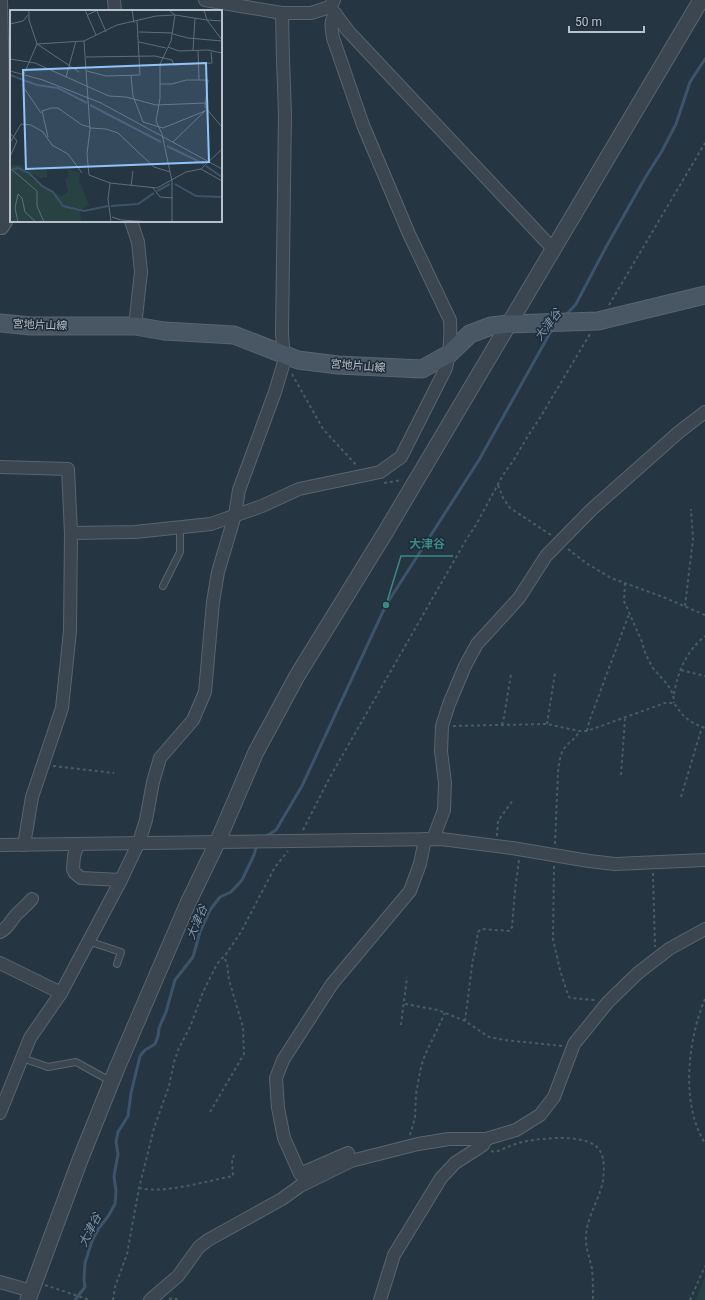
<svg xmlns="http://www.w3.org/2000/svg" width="705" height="1300" font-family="Roboto,'Noto Sans JP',sans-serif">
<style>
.green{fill:#284243}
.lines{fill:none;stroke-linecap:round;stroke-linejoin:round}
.stream{stroke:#3c546a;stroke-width:3}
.service-casing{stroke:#59646f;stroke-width:8}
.minor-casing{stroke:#59646f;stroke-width:14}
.tertiary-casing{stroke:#59646f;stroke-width:17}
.secondary-casing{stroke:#59646f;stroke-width:19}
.path{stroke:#475e5f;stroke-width:2;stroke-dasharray:3 3;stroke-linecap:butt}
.service{stroke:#3b4651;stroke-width:6}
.minor{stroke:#3b4651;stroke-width:12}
.tertiary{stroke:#3b4651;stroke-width:15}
.secondary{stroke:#495664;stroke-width:17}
.labels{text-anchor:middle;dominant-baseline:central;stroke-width:3;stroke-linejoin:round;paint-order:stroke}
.street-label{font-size:11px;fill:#b8c1cb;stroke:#1f2b37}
.water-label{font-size:12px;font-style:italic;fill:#7895ae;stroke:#1f2b37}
.inset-river{fill:none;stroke:#3c546a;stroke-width:2}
.inset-road{fill:none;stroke:#606d79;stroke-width:1}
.view{fill:#90c3f8;fill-opacity:0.15;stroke:#90c3f8;stroke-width:2}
.inset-edge{fill:none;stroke:#b8c1cb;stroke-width:2}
.leader{fill:none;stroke:#398985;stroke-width:1.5}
.callout-dot{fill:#398985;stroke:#1f2b37;stroke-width:1.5}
.callout-label{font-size:12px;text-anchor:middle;font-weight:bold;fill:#398985;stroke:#1f2b37;stroke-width:3;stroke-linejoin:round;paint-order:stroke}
</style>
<rect width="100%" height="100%" fill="#263542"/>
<polygon class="green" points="705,1276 705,1300 696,1300"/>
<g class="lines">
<g class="stream">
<polyline points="565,316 576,304 606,247 645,178 662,151 676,124 690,82 705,59"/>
<polyline points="265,837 276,830 302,786 386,605 479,460 550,333 553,329"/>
<polyline points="75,1300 85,1287 84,1279 85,1263 92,1241 99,1228 109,1215 115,1204 116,1191 114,1176 118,1154 116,1142 118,1132 128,1116 131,1093 140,1056 145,1050 155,1044 158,1036 159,1028 166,1012 175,980 193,957 200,932 210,910 220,897 231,892 242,880 254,855 256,847 259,844"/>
</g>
<g class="service-casing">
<g id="service">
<polyline points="163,586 180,552 180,527"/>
<polyline points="88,941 121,952 117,964"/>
<polyline points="22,1058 48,1067 76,1062 112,1082"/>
</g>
</g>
<g class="minor-casing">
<g id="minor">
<polyline points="114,0 115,11"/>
<polyline points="205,0 282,13 311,13 330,7 334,0"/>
<polyline points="330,7 349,32 554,250"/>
<polyline points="131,221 138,242 141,272 135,326"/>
<polyline points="0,228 2,228 6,222 1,0"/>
<polyline points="0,467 68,469 71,533 70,631 62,708 32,797 24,845"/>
<path d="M71 533 135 532 211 524 262 506 299 489 380 472 401 457 446 368C450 352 451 336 450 320L409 234 363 125 333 38C332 29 329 21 336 14"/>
<polyline points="433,839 444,810 445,783 441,751 442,726 449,704 465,666 477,644 519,598 546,556 591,510 679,432 705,412"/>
<polyline points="78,844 74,856 73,869 75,873 81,878 121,880"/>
<polyline points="0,845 441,839 512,848 589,861 615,864 705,860"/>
<path d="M0 932C9 928 11 919 18 913 23 908 27 905 32 899"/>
<polyline points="0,963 61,993"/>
<polyline points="0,1113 30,1038 61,993 120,882 139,842 146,820 153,782 160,758 193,720 205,692 213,602 218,572 235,515 239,490 275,392 284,362 282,333 285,115 283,59 282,13"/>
<polyline points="348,1153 300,1174 284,1138 278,1108 276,1078 283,1060 332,984 410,891 420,864 425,839"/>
<polyline points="0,1282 31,1291"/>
<polyline points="150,1300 178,1276 199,1247 208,1240 282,1199 300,1186 351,1161 418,1144 449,1139 486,1139 516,1130 540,1115 554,1097 574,1044 608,1002 638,973 669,949 705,929"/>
<polyline points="380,1300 394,1255 441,1178 455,1163 483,1145 486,1139"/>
</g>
</g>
<g class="tertiary-casing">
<polyline id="tertiary" points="28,1300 80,1160 117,1068 188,903 217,843 256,752 297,676 385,533 701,0"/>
</g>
<g class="secondary-casing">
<polyline id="secondary" points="0,323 31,326 135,326 164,331 234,335 298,360 338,365 422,369 449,354 470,334 491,326 509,324 598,321 705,295"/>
</g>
<g class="path">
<polyline points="609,305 705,143"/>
<polyline points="292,374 323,429 357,466"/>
<polyline points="384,483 402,480"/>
<polyline points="498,485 503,498 510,508 551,535"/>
<polyline points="568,549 586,563 611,578 663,597 705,615"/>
<path d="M625 583 624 601 642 642C644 651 648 660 653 668 662 680 674 687 674 703"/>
<polyline points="685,606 693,539 691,509"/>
<polyline points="681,670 705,676"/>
<path d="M674 694C678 670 687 651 705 636"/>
<polyline points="547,724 555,673"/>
<polyline points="502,725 504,717 511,674"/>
<path d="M453 726 547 724 579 731H587L665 703H674C684 718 689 722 705 728"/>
<polyline points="587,731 589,722 629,614"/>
<polyline points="53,766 114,773"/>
<polyline points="621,775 625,719"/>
<polyline points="681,797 702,727"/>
<polyline points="303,830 330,777 466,540 476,525 503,475 513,461 531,431 538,421 590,334"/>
<polyline points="497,836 498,821 513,800"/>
<path d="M555 844C556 828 556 811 557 795 558 780 557 766 562 752 566 743 576 740 579 731"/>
<polyline points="554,866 553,939 560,970 568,995 570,998 595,1000"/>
<polyline points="653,873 655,947"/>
<path d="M705 999C690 1034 683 1087 696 1124 698 1131 702 1137 705 1144"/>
<polyline points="405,1004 438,1010 465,1021 489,1037 504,1040 563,1046"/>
<polyline points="465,1021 473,958 475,952 478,932 481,929 510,931 512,927 515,890 519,860"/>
<polyline points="401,1025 407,977"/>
<polyline points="210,1112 244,1054 243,1027 229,980 227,963 224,957"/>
<polyline points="410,1135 415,1118 416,1094 421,1067 425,1055 445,1013"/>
<path d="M491 1151 495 1152C506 1148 516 1143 527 1141 544 1138 590 1133 600 1151 605 1159 604 1171 603 1181 599 1200 587 1217 586 1236 585 1248 590 1258 592 1269 593 1279 593 1290 593 1300"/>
<path d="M139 1188C164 1194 207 1181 233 1176L232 1160 234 1155"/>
<polyline points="45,1285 90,1300"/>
<polyline points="169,1299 173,1298 180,1300"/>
<polyline points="113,1300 115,1287 127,1254 139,1188 154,1128 169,1086 174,1062 179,1048 190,1027 203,992 217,964 226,954 241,932 275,867 288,851"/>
<polyline points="690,1300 705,1266"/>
</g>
<use href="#service" class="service"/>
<use href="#minor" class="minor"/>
<use href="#tertiary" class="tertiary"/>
<use href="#secondary" class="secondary"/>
</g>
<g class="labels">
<g class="street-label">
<text transform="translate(40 325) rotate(2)">宮地片山線</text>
<text transform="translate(358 366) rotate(4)">宮地片山線</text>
</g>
<g class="water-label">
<text transform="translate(548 325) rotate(-53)">大津谷</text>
<text transform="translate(197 922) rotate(-67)">大津谷</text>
<text transform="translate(90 1230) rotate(-63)">大津谷</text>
</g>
</g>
<g transform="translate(10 10)">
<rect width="212" height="212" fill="#263542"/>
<path d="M0 155H10L28 161 37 159V167L31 168 22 164 21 169 51 186 58 182 55 169 59 166 57 159 70 163 69 170 79 195 70 200 71 212H0Z" fill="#284243"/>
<path class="inset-river" d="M0 65 27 75 48 78 77 93M80 95 151 132M157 136 194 154M196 156 212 167M3 159 8 158 19 163 32 176 43 182 53 196 74 201 98 196M165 174 186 186 212 187M147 181 160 174M101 196 128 194 144 183"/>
<path class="inset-road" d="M19 0V10L27 34 69 62M75 0 86 25M122 0 124 13M159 0 165 5 197 10 212 30M194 0 197 10 212 11M87 1 96 22M77 5 88 0M0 14 13 11 18 5M129 22 163 23M163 24 178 28 212 31M74 31 80 119 77 144 79 165 100 173 147 178 176 162 191 159 212 139M129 32 156 38M158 37 169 41 198 40 212 43M183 40 185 8M188 40 189 70M76 47 145 46 162 50 164 55 202 53 201 42M0 49 25 53 99 86 116 87 146 95 195 93M0 61 33 70 91 93 212 159M77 61 96 66 130 65 127 11M14 64 27 34 74 31 107 15 146 6 164 5M121 66 123 86 133 112 153 118 195 101M56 67 66 31M150 74H162L176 70H198L195 97 212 117M12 75 31 103M80 118 96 119 108 123 144 157 160 162M0 123 7 131 0 147M38 127 32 101 41 98H48L72 115 80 117M163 132 196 100M0 133 11 114 21 115 33 122 42 135 58 144 72 163M0 158 27 181V196L34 212M191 159 212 171M100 173 98 189 101 212M121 176 123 161M143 178 150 187 163 188M102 207 111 210 142 212M8 212 5 198 8 184 12 188 15 202 26 212M162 212V171L152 124 146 111 150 88V54L161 31 165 5"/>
<path class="view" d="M196 53 199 152 16 159 13 60Z"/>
<rect width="212" height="212" class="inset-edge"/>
</g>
<path class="leader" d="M386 605L401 556H453"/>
<circle class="callout-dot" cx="386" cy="605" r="4"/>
<g class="callout-label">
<text x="427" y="548">大津谷</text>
</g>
<path d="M569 26v6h75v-6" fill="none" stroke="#b8c1cb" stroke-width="2"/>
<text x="575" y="26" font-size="12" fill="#b8c1cb" stroke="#1f2b37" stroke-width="3" paint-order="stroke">50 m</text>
</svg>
